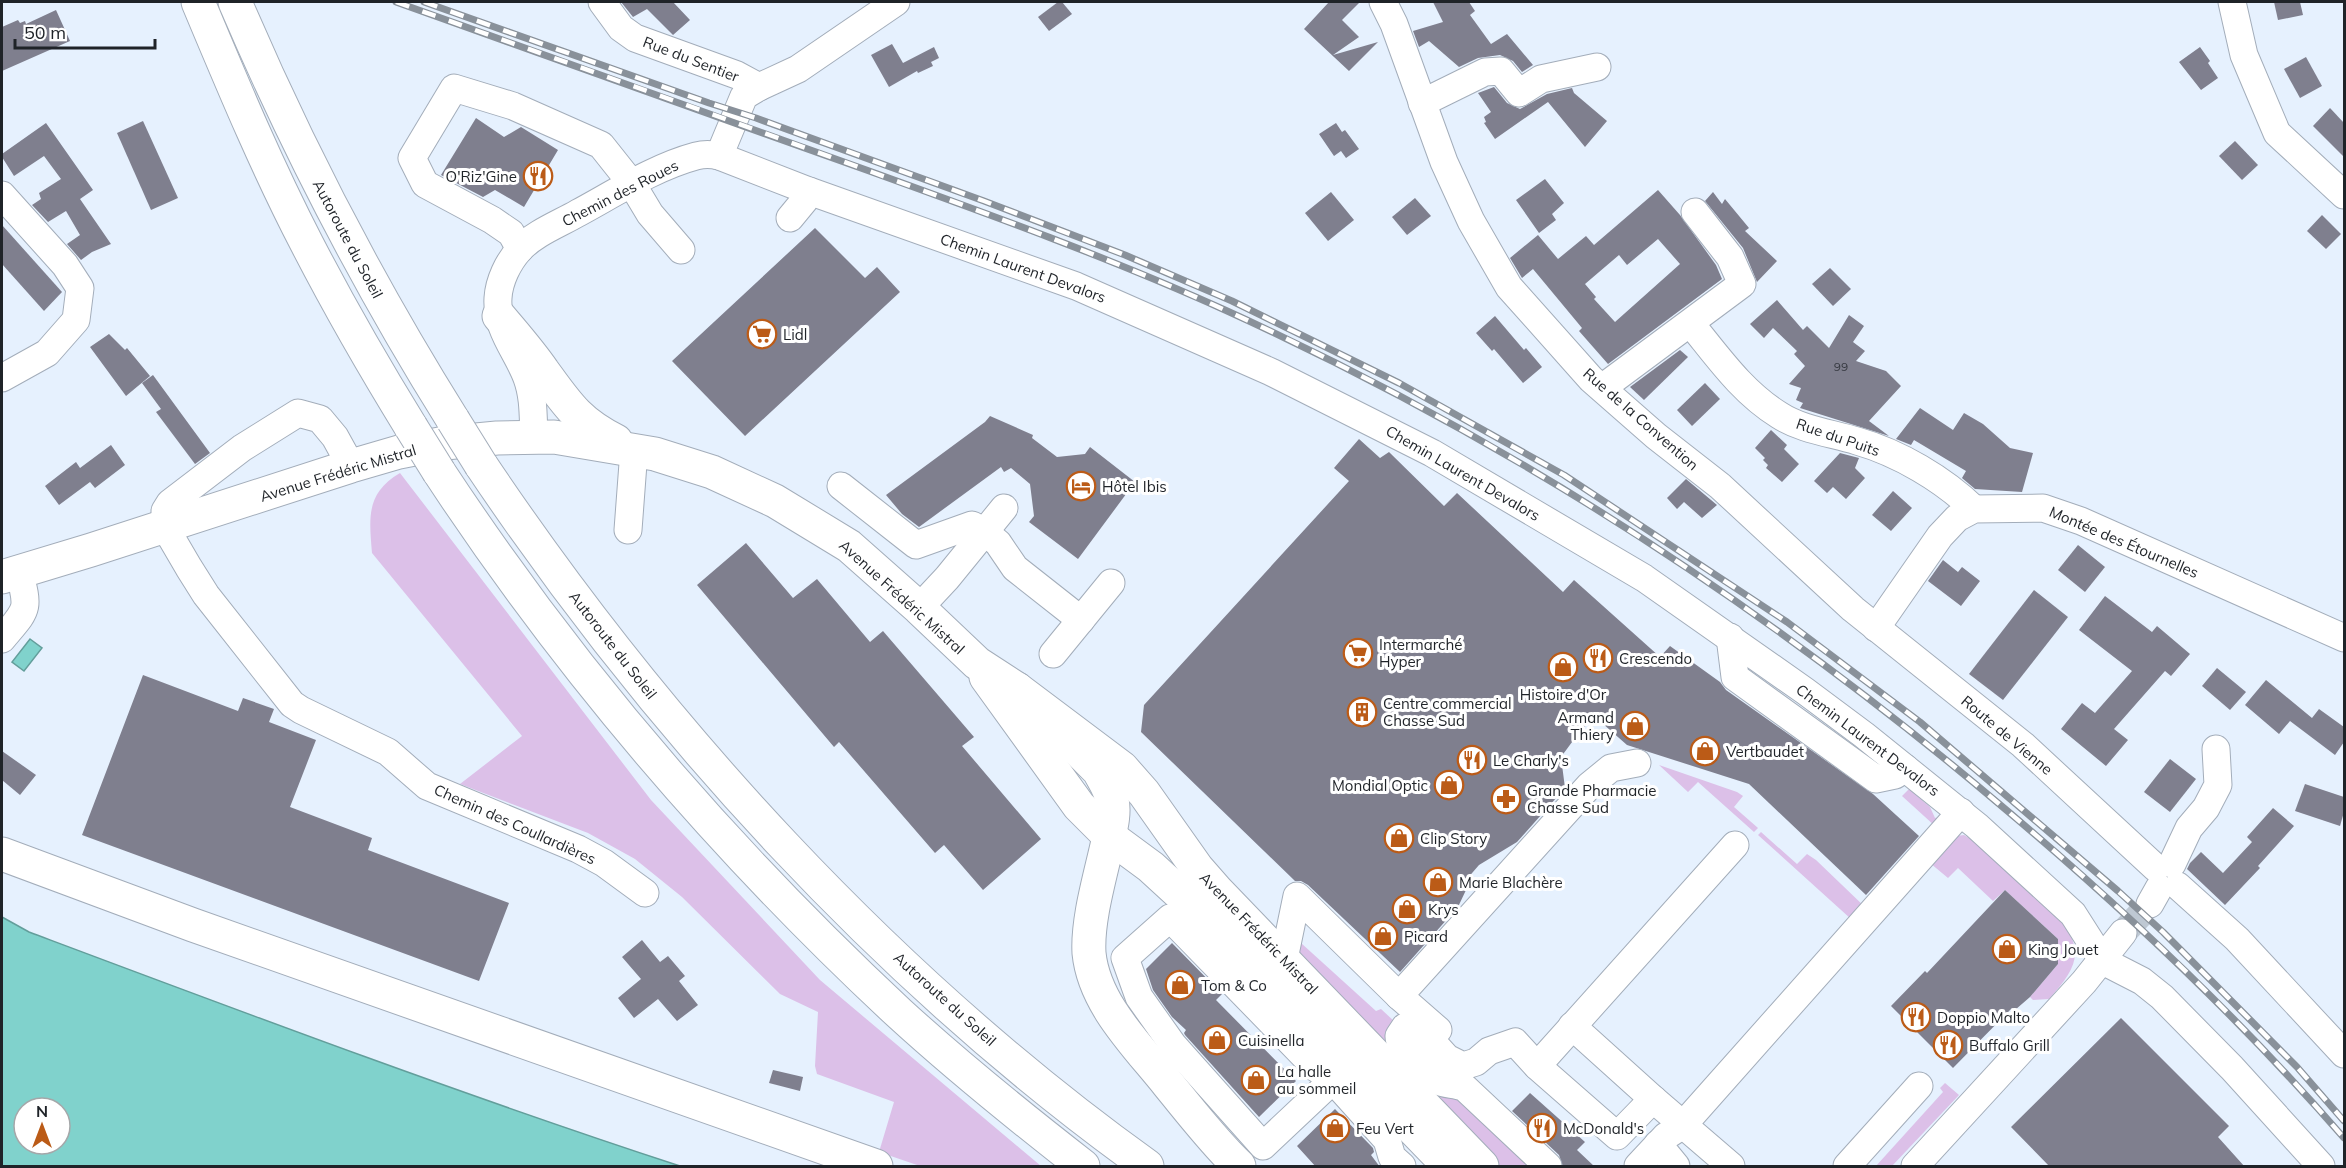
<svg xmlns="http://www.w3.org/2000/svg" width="2346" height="1168" font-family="Mulish,sans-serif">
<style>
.green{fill:#dcc0e8}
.water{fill:#80d2cc;stroke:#639e9b;stroke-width:1.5;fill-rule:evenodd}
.building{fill:#7f7f8e;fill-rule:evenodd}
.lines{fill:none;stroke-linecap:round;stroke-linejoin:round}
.minor-tunnel{stroke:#bec8d3;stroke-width:27;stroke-dasharray:27 14;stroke-linecap:butt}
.minor-casing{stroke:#a3adba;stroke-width:29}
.major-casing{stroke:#a3adba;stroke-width:35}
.highway-casing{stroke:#a3adba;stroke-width:35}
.minor{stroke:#fff;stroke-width:27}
.major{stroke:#fff;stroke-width:33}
.highway{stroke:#fff;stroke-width:33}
.rail-casing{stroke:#89919a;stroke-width:7}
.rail{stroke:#fff;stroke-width:4.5;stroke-dasharray:14;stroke-linecap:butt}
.highway-bridge-casing{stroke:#a3adba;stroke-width:35;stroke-linecap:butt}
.highway-bridge{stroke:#fff;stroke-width:33}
.labels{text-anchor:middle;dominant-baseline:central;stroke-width:6;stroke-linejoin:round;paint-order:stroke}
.number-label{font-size:12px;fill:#373a42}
.street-label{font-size:15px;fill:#1f2328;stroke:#fff}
.poi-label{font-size:15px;fill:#1f2328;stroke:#fff;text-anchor:start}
</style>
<rect width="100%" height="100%" fill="#e6f1fe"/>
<g class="green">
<path d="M400 473 651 800 820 980 1041 1166H920L879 1152 894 1102 817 1074 815 1066 818 1012 780 994 682 897 635 859 588 833 460 784 522 736 372 553C369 517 366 493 400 473Z"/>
<polygon points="1659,765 1737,792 1743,796 1734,807 1758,828 1754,832 1698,782 1688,792"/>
<polygon points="1909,789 1930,807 1935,818 1939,817 1935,826 1902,796"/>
<polygon points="1761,832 1797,864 1807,854 1816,860 1866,908 1851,919 1758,835"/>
<path d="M1964 835 1976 842 2060 919C2087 953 2074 971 2049 999L2033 1000 2030 997 2058 964V939L2005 890 1993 901 1958 868 1948 878 1930 863 1956 836Z"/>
<polygon points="1301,943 1376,1011 1381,1009 1395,1022 1529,1166 1499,1166 1296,958"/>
<polygon points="1945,1083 1959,1095 1892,1166 1876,1166 1943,1092 1940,1088"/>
</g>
<g class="water">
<polygon points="30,639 42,648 24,671 12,662"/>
<path d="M2 917 29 932C245 1013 460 1094 680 1166H2ZM24 1108H60V1144H24Z"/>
</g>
<g class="building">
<polygon points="621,2 673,2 690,20 673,35 647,9 633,17"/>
<polygon points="1058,2 1062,2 1072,14 1049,31 1038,17"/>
<polygon points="1329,2 1360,2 1342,20 1359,37 1333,55 1378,42 1349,71 1304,29"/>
<polygon points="1433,2 1469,2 1475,11 1470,15 1491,44 1507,34 1533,65 1522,72 1513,61 1500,55 1478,58 1459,67 1429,41 1419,47 1413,31 1443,22"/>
<polygon points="2274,2 2300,2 2303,15 2278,20"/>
<polygon points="56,10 70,41 2,71 2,27 18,20 20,23 25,21 26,24"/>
<polygon points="892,44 903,63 934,47 939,58 931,62 933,66 918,73 917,71 889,87 871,55"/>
<polygon points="2200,47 2210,61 2208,63 2218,78 2201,90 2179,62"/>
<polygon points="2306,57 2322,86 2300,98 2284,69"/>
<polygon points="1494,87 1507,103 1520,109 1547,94 1572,88 1574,93 1607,121 1585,147 1548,102 1495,139 1484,123 1486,122 1484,117 1491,112 1478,93"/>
<polygon points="2330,108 2344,123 2344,157 2313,126"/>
<polygon points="476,118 504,137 521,127 558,150 524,207 495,190 483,197 441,175"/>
<polygon points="143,121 178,198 151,210 117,133"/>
<polygon points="46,123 93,190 80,199 111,244 92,252 81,260 67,244 80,235 66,211 48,222 32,205 41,199 39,193 61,179 44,156 14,176 2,157 2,154"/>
<polygon points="1336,123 1342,132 1345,130 1359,149 1346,158 1341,151 1334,156 1319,134"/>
<polygon points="2235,141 2258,165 2242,180 2219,156"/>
<polygon points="1545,179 1564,203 1552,214 1556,220 1539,233 1516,200"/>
<path d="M1658 190 1680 215 1716 265 1722 279 1608 364 1579 331 1582 328 1533 269 1522 278 1510 258 1538 235 1558 259 1586 236 1594 245ZM1658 239 1680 264 1615 322 1594 299 1596 297 1585 284 1619 255 1627 265Z"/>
<polygon points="1331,192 1354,220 1328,241 1305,213"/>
<polygon points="1713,192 1722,204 1725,199 1749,228 1745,231 1777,261 1757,282 1743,248 1705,201"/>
<polygon points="1415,198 1431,216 1407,235 1392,217"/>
<polygon points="2322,215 2341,234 2326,249 2307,231"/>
<polygon points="2,225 62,292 44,311 2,264"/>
<polygon points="815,228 865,278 877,267 900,292 745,436 672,361"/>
<polygon points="1830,268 1851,289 1833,306 1812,284"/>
<polygon points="1777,300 1803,330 1807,326 1829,348 1849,315 1864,326 1853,342 1865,351 1856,361 1886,371 1901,386 1869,421 1889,436 1800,408 1803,403 1796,400 1801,388 1789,384 1805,366 1794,354 1797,351 1773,328 1764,338 1750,324"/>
<polygon points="1495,316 1524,350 1526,348 1542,367 1523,383 1494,349 1492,351 1476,333"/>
<polygon points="109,334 125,350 127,348 150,376 126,396 90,347"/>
<polygon points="1680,350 1688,357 1644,400 1630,387"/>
<polygon points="153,375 210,453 195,464 156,412 161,409 142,383"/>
<polygon points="1705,383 1720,399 1692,426 1677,410"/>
<polygon points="1920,408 1953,430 1964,413 1983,424 2010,448 2033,453 2022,492 1975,489 1962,478 1966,471 1914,440 1911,445 1896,439"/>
<polygon points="990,416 1033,435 1032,438 1057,457 1085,454 1090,447 1135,482 1078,559 1029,522 1034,516 1030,484 1011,468 1004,472 1001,467 919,527 902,514 886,495 985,422"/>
<polygon points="1771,430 1787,445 1784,449 1799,464 1782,482 1766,468 1768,465 1763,460 1765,458 1755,448"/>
<polygon points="1359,439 1380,458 1389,452 1444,506 1457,493 1563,592 1574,580 1660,657 1670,646 1720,682 1726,690 1873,794 1919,836 1866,895 1749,784 1627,745 1594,716 1575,738 1561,757 1565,788 1517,842 1479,865 1460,887 1466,890 1458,907 1400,972 1308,885 1301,881 1295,881 1141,732 1144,705 1349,481 1334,468"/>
<polygon points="111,445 125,465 95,488 90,482 59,505 45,486 76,462 80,468"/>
<polygon points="1840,453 1859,458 1855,468 1865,478 1846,499 1833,487 1827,493 1814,481"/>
<polygon points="1686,479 1717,505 1702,518 1684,502 1677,509 1667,498"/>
<polygon points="1893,491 1912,508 1891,531 1872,515"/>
<polygon points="746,543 793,598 817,579 870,642 883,631 974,737 962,746 1041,839 983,890 944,845 935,853 839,742 834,747 697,585"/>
<polygon points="2078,545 2105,567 2085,592 2058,570"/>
<polygon points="1943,560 1958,572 1962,567 1980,581 1961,606 1928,581"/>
<polygon points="2034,590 2068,617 2003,700 1969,674"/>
<polygon points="2105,596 2152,632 2157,626 2190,654 2171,676 2165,671 2114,729 2128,740 2106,766 2061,729 2082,703 2095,713 2132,671 2079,630"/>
<polygon points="2217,668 2246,692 2230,710 2202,686"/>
<polygon points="143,675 238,711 243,698 274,709 269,722 316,740 290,807 372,838 368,850 509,903 479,981 82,835"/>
<polygon points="2266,680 2312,718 2319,709 2344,727 2344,742 2335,755 2290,721 2279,734 2245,705"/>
<polygon points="2,751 36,775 20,795 2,780"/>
<polygon points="2170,759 2196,779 2170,812 2144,792"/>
<polygon points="2305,784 2344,797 2344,812 2340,826 2295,811"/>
<polygon points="2273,808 2294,826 2258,866 2260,868 2225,905 2187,869 2190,863 2201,852 2223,873 2252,842 2247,837"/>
<polygon points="2005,890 2058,939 2058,964 2030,997 2015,1010 2012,1008 1953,1068 1891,1006 1925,971 1927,973"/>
<polygon points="642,940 660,962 668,956 685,976 679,981 698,1005 677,1021 658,999 634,1018 618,998 641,979 622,957"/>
<polygon points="1172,943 1222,994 1216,1000 1296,1081 1259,1117 1185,1035 1184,1033 1186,1030 1172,1017 1153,990 1146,969"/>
<polygon points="2121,1018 2229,1126 2218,1137 2245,1167 2050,1167 2011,1127"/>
<polygon points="773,1070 803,1077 800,1091 769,1083"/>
<polygon points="1530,1093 1585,1142 1577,1150 1595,1167 1563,1167 1559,1155 1512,1111"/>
<polygon points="1335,1109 1373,1148 1374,1152 1371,1155 1380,1167 1316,1167 1297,1146"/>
</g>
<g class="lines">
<polyline class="minor-tunnel" points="2123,933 2150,904"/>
<g class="minor-casing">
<g id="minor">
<polyline points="602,2 621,28 635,38 737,75 759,87"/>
<polyline points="1383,2 1394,24 1444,162 1471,221 1509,287 1591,379 1656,436 1720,486 1853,609 2023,745 2156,868"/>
<polyline points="2232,2 2244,55 2277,133 2344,195"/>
<polyline points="1422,103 1485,72 1501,71 1519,93 1541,79 1597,67"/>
<polyline points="719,156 744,96 759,87 798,69 896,2"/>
<polyline points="2,195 65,265 80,288 76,320 47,353 2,378"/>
<polyline points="790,218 804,201 809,191"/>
<polyline points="520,249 511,233 492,220 425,184 412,158 454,88 513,106 601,145 632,184 650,214 681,250"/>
<path d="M1691 324C1718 357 1742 392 1779 415 1802 430 1831 433 1857 441 1899 453 1943 479 1974 509"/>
<polyline points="1602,388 1742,284 1730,257 1695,212"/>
<path d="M534 437C533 417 534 397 527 378 517 351 496 330 498 298 499 281 508 262 520 249 535 233 559 224 578 213 615 193 655 167 696 156 704 154 711 154 719 156L809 191 1076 286 1271 372 1432 453 1644 578 1805 691 1864 735 1977 826 2073 914 2103 961 2142 981 2162 997 2232 1068 2321 1166"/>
<polyline points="351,466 335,437 320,419 298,413 242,448 170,503 165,511 165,527 189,568 206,595 292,704 301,710 388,752 427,786 578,849 604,863 645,893"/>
<polyline points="841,486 916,545 972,525 985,532 998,543 1015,568 1081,620"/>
<polyline points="628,530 634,450"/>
<polyline points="919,608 947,578 1004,508"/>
<polyline points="1876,628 1940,536 1957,518 1974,509 2043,508 2081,521 2344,638"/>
<polyline points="1730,637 1735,677 1876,779 1895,775 1905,768"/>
<path d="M2 639C27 609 30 611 19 572"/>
<polyline points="1053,654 1111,583"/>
<polyline points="2172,864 2189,828 2206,808 2218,785 2216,749"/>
<polyline points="2178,886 2237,939 2344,1054"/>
<polyline points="2150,904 2159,888"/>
<polyline points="1284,959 1297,896 1399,996"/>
<polyline points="1438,1030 1399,996 1589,786 1611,768 1637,763"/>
<polyline points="1349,1065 1263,1146 1173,1045 1139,997 1125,958 1170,918 1316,1068 1333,1080 1387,1140 1392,1157 1402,1166"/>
<polyline points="1537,1066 1735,845"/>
<polyline points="1653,1099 1731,1166"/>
<polyline points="1658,1144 1676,1166"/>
<path d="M1548 1166 1465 1088C1456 1084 1446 1085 1438 1081 1426 1076 1398 1048 1399 1036L1405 1027 1417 1025 1447 1058 1463 1066 1476 1062 1489 1051 1515 1042 1537 1066 1617 1136 1653 1099 1572 1026"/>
<polyline points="1638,1166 1666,1136 1683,1125 1961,812"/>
<polyline points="1847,1166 1919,1086"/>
<polyline points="1915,1166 2084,982 2123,933"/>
</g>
</g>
<g class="major-casing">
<g id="major">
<path d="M499 316C514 334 530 352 543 371 567 404 578 422 616 441"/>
<polyline points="2,577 91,550 351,466 399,452 445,443 497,438 554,437 655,454 712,472 775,501 849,546 919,608 977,663 1017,689 1122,768 1144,793 1197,868 1218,892 1482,1166"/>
<polyline points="986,677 1079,806 1109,836 1151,867 1224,934 1449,1166"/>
</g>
</g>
<g class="highway-casing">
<g id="highway">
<path d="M198 2C232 83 266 165 307 244 339 306 374 367 411 427"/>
<path d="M235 2C297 147 369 286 453 420"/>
<path d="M481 465C659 730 888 980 1147 1166"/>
<path d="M439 472C570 671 725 851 899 1013 958 1067 1020 1117 1083 1166"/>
<path d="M1017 689 1099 771C1104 781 1110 789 1112 800 1115 813 1111 828 1108 841 1101 874 1087 919 1089 953 1094 1004 1137 1045 1168 1084 1191 1112 1213 1141 1239 1166"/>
<polyline points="2,854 193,925 876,1166"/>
</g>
</g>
<use href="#minor" class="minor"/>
<use href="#major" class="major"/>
<use href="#highway" class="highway"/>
<g class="rail-casing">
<g id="rail">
<path d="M396 2C554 58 713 114 872 172 991 215 1110 258 1225 310 1505 437 1764 605 1998 803 2122 907 2238 1016 2344 1138"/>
<polyline points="424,2 709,103 756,118 984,201 1125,255 1232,301 1399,383 1564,475 1787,622 1920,722 2118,891 2163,932 2297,1067 2344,1121"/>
</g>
</g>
<use href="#rail" class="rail"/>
<g class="highway-bridge-casing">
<g id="highway-bridge">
<polyline points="453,420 481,465"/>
<polyline points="411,427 439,472"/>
</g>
</g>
<use href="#highway-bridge" class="highway-bridge"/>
</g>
<defs>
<g id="restaurant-ring" transform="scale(1.5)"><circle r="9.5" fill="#fff" stroke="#bb5b17" stroke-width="1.5"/><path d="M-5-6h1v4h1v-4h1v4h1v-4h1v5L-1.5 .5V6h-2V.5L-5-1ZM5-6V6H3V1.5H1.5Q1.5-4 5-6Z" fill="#bb5b17"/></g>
<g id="supermarket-ring" transform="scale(1.5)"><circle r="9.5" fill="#fff" stroke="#bb5b17" stroke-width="1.5"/><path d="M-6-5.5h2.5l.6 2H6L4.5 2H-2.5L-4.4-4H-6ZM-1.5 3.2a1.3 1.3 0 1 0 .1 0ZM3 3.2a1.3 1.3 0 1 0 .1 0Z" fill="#bb5b17"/></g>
<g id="hotel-ring" transform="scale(1.5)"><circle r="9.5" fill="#fff" stroke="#bb5b17" stroke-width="1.5"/><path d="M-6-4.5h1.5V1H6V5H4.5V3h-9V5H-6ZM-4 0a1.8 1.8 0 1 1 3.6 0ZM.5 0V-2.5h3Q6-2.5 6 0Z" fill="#bb5b17"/></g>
<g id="shop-ring" transform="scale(1.5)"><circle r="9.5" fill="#fff" stroke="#bb5b17" stroke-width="1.5"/><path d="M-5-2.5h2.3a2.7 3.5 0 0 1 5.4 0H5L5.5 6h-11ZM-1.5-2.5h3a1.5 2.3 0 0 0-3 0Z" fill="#bb5b17"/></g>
<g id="building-ring" transform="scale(1.5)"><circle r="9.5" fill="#fff" stroke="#bb5b17" stroke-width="1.5"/><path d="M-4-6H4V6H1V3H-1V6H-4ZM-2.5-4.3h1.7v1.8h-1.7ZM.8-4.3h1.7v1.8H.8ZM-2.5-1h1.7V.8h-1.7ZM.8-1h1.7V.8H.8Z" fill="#bb5b17"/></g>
<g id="pharmacy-ring" transform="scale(1.5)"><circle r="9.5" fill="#fff" stroke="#bb5b17" stroke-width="1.5"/><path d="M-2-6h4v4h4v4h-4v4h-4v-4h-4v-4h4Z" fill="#bb5b17"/></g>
</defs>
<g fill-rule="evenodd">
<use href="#restaurant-ring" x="538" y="176"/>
<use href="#supermarket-ring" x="762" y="334"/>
<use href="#hotel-ring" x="1081" y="486"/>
<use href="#supermarket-ring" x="1358" y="653"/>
<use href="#restaurant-ring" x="1598" y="658"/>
<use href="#shop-ring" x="1563" y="667"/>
<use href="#building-ring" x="1362" y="712"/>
<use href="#shop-ring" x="1635" y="726"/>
<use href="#shop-ring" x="1705" y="751"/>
<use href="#restaurant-ring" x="1472" y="760"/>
<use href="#shop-ring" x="1449" y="785"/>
<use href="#pharmacy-ring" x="1506" y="799"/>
<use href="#shop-ring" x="1399" y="838"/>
<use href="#shop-ring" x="1438" y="882"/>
<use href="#shop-ring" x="1407" y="909"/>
<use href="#shop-ring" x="1383" y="936"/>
<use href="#shop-ring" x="2007" y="949"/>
<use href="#shop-ring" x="1180" y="985"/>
<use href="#restaurant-ring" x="1916" y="1017"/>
<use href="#shop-ring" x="1217" y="1040"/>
<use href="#restaurant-ring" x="1948" y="1045"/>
<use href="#shop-ring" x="1256" y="1080"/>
<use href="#shop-ring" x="1335" y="1128"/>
<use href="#restaurant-ring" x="1542" y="1128"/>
</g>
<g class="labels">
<g class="number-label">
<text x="1841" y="366">99</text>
</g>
<g class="street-label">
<text transform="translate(691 59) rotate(21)">Rue du Sentier</text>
<text transform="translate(620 193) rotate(-27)">Chemin des Roues</text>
<text transform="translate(348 239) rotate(62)">Autoroute du Soleil</text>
<text transform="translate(1023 268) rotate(20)">Chemin Laurent Devalors</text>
<text transform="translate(1641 419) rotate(41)">Rue de la Convention</text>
<text transform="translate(1838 437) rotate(19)">Rue du Puits</text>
<text transform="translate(338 473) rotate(-17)">Avenue Frédéric Mistral</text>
<text transform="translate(1463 473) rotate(30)">Chemin Laurent Devalors</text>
<text transform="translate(2124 542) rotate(23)">Montée des Étournelles</text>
<text transform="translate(902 597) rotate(42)">Avenue Frédéric Mistral</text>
<text transform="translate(613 645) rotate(52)">Autoroute du Soleil</text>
<text transform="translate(2007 735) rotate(40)">Route de Vienne</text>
<text transform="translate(1868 740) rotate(37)">Chemin Laurent Devalors</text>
<text transform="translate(515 824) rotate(24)">Chemin des Coullardières</text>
<text transform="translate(1259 933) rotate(46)">Avenue Frédéric Mistral</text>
<text transform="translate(945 999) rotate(42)">Autoroute du Soleil</text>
</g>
<g class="poi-label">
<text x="517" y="176" text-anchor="end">O'Riz'Gine</text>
<text x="783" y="334">Lidl</text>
<text x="1102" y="486">Hôtel Ibis</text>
<text x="1379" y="644">Intermarché<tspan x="1379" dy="17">Hyper</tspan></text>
<text x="1619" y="658">Crescendo</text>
<text x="1563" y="694" text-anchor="middle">Histoire d'Or</text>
<text x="1383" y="703">Centre commercial<tspan x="1383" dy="17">Chasse Sud</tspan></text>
<text x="1614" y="717" text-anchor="end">Armand<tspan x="1614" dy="17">Thiery</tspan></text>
<text x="1726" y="751">Vertbaudet</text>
<text x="1493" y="760">Le Charly's</text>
<text x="1428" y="785" text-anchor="end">Mondial Optic</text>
<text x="1527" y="790">Grande Pharmacie<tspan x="1527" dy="17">Chasse Sud</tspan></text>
<text x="1420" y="838">Clip Story</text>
<text x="1459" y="882">Marie Blachère</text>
<text x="1428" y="909">Krys</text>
<text x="1404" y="936">Picard</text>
<text x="2028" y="949">King Jouet</text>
<text x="1201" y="985">Tom &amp; Co</text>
<text x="1937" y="1017">Doppio Malto</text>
<text x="1238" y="1040">Cuisinella</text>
<text x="1969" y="1045">Buffalo Grill</text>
<text x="1277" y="1071">La halle<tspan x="1277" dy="17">au sommeil</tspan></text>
<text x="1356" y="1128">Feu Vert</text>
<text x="1563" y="1128">McDonald's</text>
</g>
</g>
<rect width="2346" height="1168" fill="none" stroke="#1f2328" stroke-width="6"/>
<g transform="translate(42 1126)"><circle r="28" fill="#ffffff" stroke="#a5a7a9" stroke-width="1.5"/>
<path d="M0-4.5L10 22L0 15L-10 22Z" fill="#bb5b17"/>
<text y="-9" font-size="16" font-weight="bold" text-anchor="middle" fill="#1f2328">N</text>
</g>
<path d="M15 39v9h140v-9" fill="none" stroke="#1f2328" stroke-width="3"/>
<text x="24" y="39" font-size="18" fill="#1f2328" stroke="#ffffff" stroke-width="4.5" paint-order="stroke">50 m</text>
</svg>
